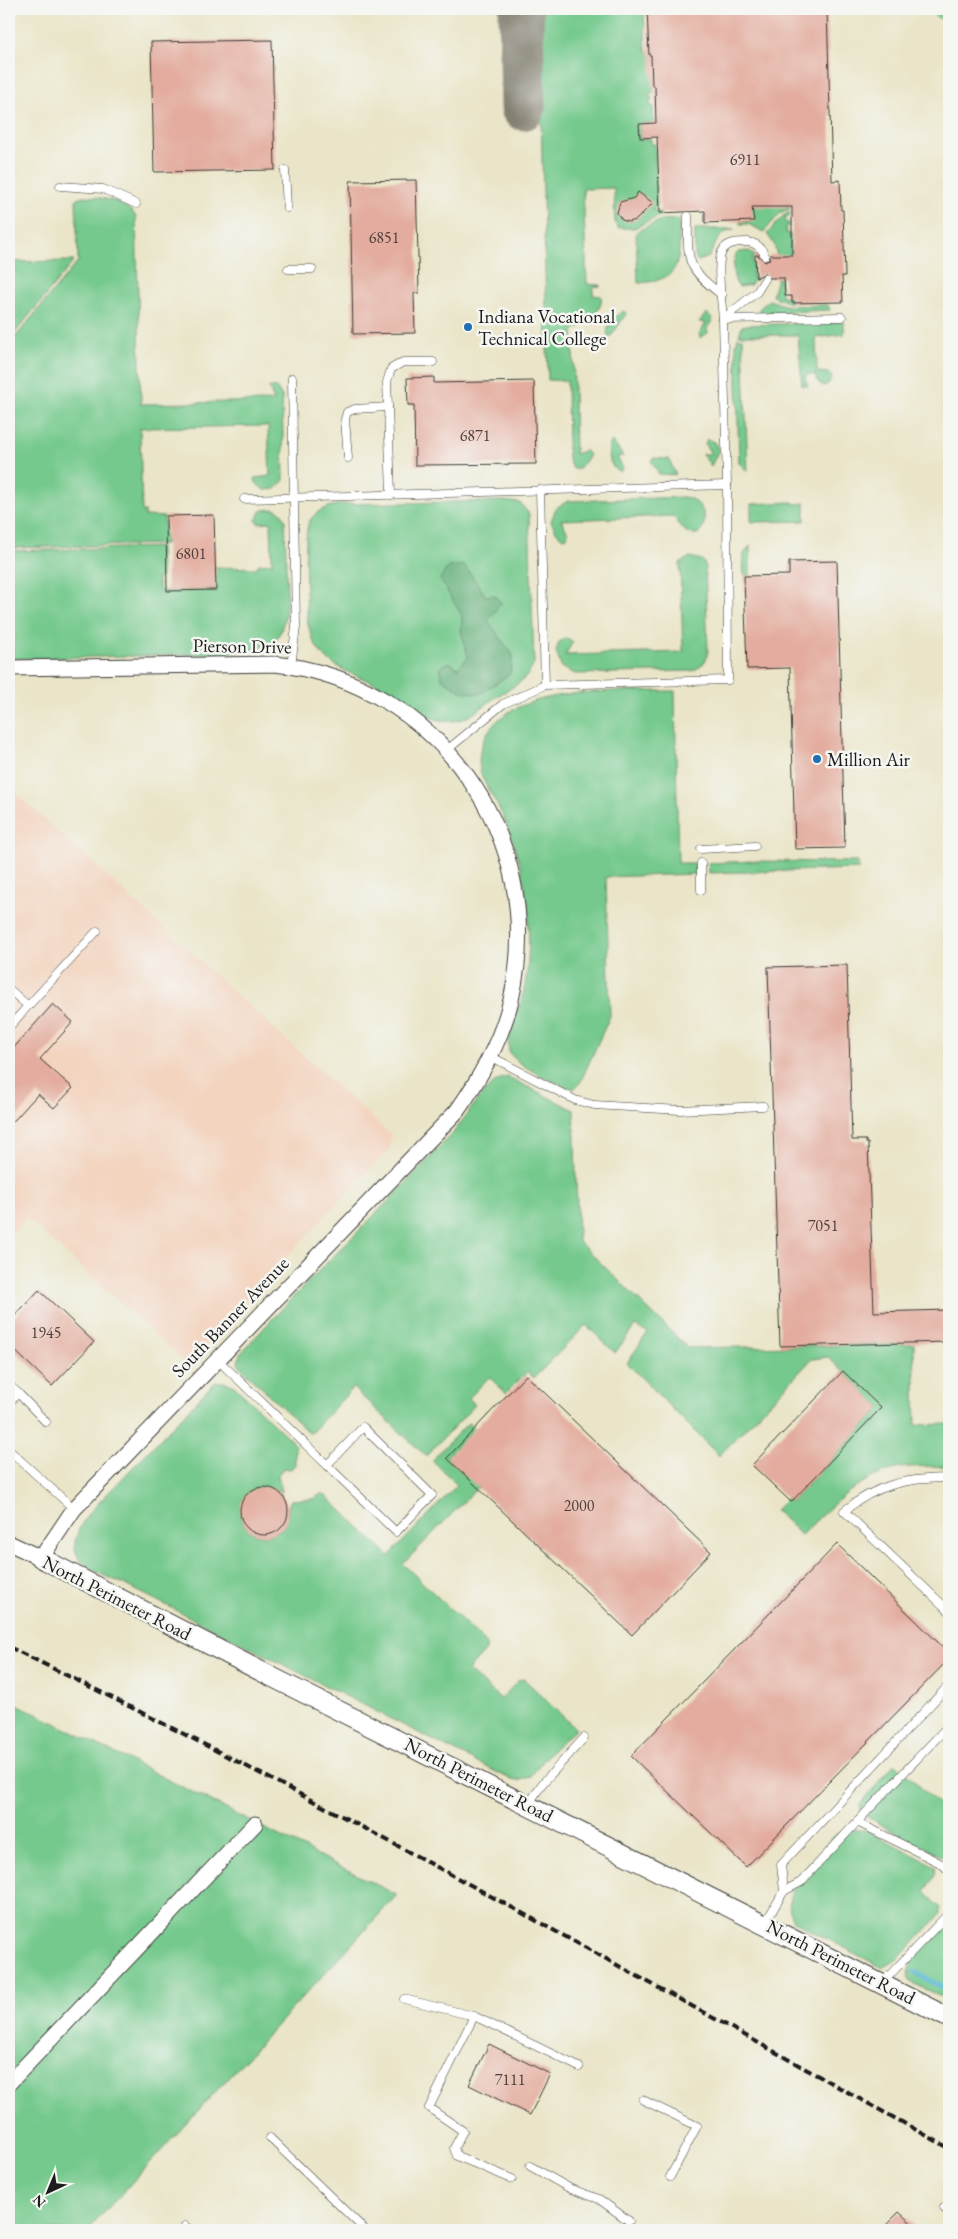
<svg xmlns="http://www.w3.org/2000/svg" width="958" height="2239" font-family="'EB Garamond',serif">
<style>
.built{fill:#f3d4bf}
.green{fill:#75c98d;stroke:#487254}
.forest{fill:#60ad78;stroke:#3e644a}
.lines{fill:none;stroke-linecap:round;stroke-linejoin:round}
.stream{stroke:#55b6d4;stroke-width:5}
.taxiway{stroke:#838072;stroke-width:45}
.building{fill:#e3ac9e}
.service-casing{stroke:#3b3a36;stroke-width:9}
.minor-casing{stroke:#3b3a36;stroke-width:17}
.tertiary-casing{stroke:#3b3a36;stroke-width:21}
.service{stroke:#fff;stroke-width:8}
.minor{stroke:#fff;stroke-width:15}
.tertiary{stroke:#fff;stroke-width:19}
.rail{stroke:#1c1c1c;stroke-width:4;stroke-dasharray:8 4;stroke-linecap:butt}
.poi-dot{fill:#1f6fb2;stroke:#f6f6f2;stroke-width:2}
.labels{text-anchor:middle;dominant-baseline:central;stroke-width:5;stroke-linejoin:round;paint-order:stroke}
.number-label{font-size:16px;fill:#4e403c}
.poi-label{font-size:19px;fill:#1c1c1c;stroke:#f6f6f2;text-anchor:start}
.street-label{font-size:19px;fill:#1c1c1c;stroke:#f6f6f2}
</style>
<rect width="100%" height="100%" fill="#f6f6f2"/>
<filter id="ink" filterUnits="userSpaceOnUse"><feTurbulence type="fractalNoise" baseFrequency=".02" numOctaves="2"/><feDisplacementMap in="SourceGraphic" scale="10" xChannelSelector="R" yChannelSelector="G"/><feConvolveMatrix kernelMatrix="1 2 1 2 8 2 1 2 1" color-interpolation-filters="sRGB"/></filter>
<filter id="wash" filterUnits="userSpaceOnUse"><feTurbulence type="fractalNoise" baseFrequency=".0096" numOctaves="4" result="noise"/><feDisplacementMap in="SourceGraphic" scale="20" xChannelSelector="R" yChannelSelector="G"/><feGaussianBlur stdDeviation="1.12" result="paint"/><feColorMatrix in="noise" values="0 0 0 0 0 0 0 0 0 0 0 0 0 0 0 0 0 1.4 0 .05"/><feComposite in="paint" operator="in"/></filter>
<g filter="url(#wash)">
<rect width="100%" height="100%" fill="#eae5c8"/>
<polygon class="built" points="9,787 391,1135 390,1148 186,1363 27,1218 9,1237"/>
<g class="green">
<path d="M538 9H644L646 51 653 52V93L650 95V99L653 98 650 101 651 107 653 106 654 123 640 124V139H651V144H655L657 207 654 208V211L660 212 661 215 635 228H618L615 223 614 188 583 189 587 284 600 285 601 286 593 287V295L601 296C604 312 585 323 573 331L575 454 585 450 589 455 579 469 572 468 568 459 567 381 548 380Z"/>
<polygon points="928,9 949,9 949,18 938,18"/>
<path d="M84 196C101 197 127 201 136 217L141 404 274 401 269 387 276 388 282 396 284 480 276 489 264 490 256 483 255 478 270 476 268 426 140 428 142 512H146L144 516 164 517 165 544 9 548V345L78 261 76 199Z"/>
<polygon points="788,205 790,209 781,212 764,232 748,224 740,224 740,222 751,221 750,206"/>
<polygon points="786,213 790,213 789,217 785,217 786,223 789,223 789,226 786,227 786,233 790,234 791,256 777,256 774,244 767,234"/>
<path d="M679 219C679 257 685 281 638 283L636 232 661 220Z"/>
<path d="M695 229H734C718 233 716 244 709 257L698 261 695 256Z"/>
<path d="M749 251 755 256 753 257V279H756L750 285 739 287C732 281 731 259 738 252Z"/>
<polygon points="74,261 9,340 9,262"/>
<polygon points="777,278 780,278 781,296 790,296 790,303 772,296"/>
<polygon points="769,300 787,306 828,305 830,310 762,313 758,310"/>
<path d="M624 311 626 314 612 335 608 337C605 325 614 316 624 311Z"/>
<polygon points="707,313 712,318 712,323 707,327 708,333 700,338 699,334 706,323 699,322"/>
<polygon points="844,322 844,334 816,338 817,372 828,373 832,377 829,383 824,386 819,383 815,375 809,374 805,377 808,386 802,385 798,335 739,335 742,326 746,325"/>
<polygon points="738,337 743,339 748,472 739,463 736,344"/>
<polygon points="707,439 714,442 719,450 711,466 702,454 711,454 705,444"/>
<path d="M612 441 623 456 617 457 623 468 620 472C609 468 608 455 609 444Z"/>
<polygon points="653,458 669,459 676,475 659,474 651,461"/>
<path d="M684 497C702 500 710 518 700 533 685 538 681 525 673 516L561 520 568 533 567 537 563 538 557 533 551 521 556 508 568 501Z"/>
<path d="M505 501 520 503 529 514 534 663C528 682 511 687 496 697 482 707 467 722 449 721 442 721 434 719 427 716 412 707 398 695 382 687 360 676 333 670 318 649 313 642 310 632 308 624 306 609 303 532 309 522 316 510 328 506 341 504Z"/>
<polygon points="793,502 793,504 805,503 805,521 751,522 751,504"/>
<polygon points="275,509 282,513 285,520 287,596 285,617 281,631 276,639 258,649 221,654 9,659 9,551 160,547 161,577 157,578 160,591 214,590 213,567 256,568 259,564 272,563 271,522 258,523 256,520 262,510"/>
<polygon points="750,546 750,575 744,575 743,555"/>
<path d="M690 557 702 560 705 565 708 652C707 662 700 668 692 671L575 674 561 667 556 651 559 642 567 638 573 642 565 655 683 652 680 563Z"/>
<path d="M675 691 678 863H694L697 874 606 877 610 1016 580 1083 574 1089C558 1086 516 1065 509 1052 506 1033 520 1009 524 990 530 959 530 927 526 896 523 866 512 837 500 810 494 798 486 788 482 776 477 764 479 751 484 740 507 682 625 692 675 691Z"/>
<polygon points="753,861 858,862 859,869 709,873 708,863"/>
<path d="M508 1077 574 1110 578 1241 688 1348 914 1344 916 1425 949 1424V1466C935 1467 921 1466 907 1467 861 1473 833 1505 801 1535L775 1510 787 1498 791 1502 881 1408 828 1357 812 1359 719 1456 627 1363 648 1332 635 1326 615 1353 586 1325 534 1378 527 1372 506 1393 489 1377 469 1398 475 1405 426 1456 353 1388 310 1434 242 1369 238 1363 240 1354C308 1278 383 1210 451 1135 467 1118 485 1080 508 1077Z"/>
<path d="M215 1382H223L233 1385 295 1444V1465L291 1469 284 1468 278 1475 282 1492C234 1470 228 1535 263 1535 270 1535 276 1533 281 1529 291 1521 285 1509 291 1500L313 1499 323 1493 389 1556 457 1485 432 1460 468 1423 474 1428 447 1456 479 1486 403 1564 486 1643V1650L468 1670 501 1699 519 1680 524 1679 576 1729 552 1750 530 1777 517 1781 512 1780 122 1583C85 1568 57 1557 89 1513Z"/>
<polygon points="9,1700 397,1895 88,2230 9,2230"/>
<polygon points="895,1763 949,1814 949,1860 879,1824 860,1812 860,1805"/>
<path d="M851 1829 868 1831 935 1866C938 1879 928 1881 925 1892L940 1907V1915L898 1959 883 1968 793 1921C778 1889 812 1862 831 1839L837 1834Z"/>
<path d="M949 1922V2001L909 1981C902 1963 936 1933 949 1922Z"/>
</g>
<polygon class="forest" points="464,565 486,596 495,595 501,603 488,621 513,655 510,674 480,694 461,691 442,679 440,667 449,662 458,668 468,657 461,630 462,616 440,579 448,567"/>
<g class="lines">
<polyline class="stream" points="914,1972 949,1991"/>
<polyline class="taxiway" points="521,9 523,108"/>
</g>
<g id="blocks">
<g class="building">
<polygon points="647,9 827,9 832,181 840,180 841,210 843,210 845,276 842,276 843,302 792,303 792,296 785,296 784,278 770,278 765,273 756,278 755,255 758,255 765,262 769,260 770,255 792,255 792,207 752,207 754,221 705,223 705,211 660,213 657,137 640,138 639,124 656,123 655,86 652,86 651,55 649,55"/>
<polygon points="272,40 275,170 154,172 151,42"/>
<polygon points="416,180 419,293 414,293 415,333 353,334 350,181"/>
<polygon points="638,192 653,203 636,220 629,222 622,220 617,213 620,202 634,198"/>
<polygon points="434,377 434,383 534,381 536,464 415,465 414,405 408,405 407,378"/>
<polygon points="214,515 216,590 167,591 166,516"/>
<polygon points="837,561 845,848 795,849 790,668 747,669 744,576 789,575 789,562"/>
<polygon points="847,965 852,1140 866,1140 866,1143 868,1143 874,1312 949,1310 949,1342 780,1346 768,967"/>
<polygon points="53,1004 73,1022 40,1059 73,1088 54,1108 38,1094 9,1126 9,1053"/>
<polygon points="39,1290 94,1342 52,1386 9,1345 9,1322"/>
<polygon points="843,1371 881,1408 791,1502 752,1465"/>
<polygon points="526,1375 711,1552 632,1635 447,1458"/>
<circle cx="264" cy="1511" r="24"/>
<polygon points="837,1544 949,1653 949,1659 746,1867 631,1756"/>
<polygon points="489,2044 550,2074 530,2115 469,2085"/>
<polygon points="899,2212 919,2230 881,2230"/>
</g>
</g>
</g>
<g filter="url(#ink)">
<use href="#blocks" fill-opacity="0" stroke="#3b3a36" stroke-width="1"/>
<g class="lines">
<g class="service-casing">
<g id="service">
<polyline points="285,170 287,208"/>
<polyline points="60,186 103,189 136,204"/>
<path d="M688 216C688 260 684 267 722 295"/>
<path d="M765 256C762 248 756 243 748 242 739 242 728 242 723 250 715 261 722 303 723 319L757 292 765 279"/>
<polyline points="288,269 312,269"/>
<polyline points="388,407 387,382 391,369 403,362 433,362"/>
<polyline points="348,458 345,419 347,412 355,409 388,407 391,495"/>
<polyline points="244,499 727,485"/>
<polyline points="291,666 296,627 292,378"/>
<polyline points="545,685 728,680 727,485 723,319 842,317"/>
<polyline points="447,750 503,704 545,685 540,490"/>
<polyline points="701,849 755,846"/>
<polyline points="701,863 701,890"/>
<polyline points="9,989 28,1006 97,931"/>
<polyline points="9,1027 28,1006"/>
<polyline points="490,1056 575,1100 594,1105 680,1110 763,1106"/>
<polyline points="217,1359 327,1465 363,1427 432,1495 396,1532 327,1465"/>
<polyline points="9,1385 18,1393"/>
<polyline points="9,1403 18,1393 46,1422"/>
<polyline points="9,1450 74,1509"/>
<path d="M949 1478C906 1478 878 1484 844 1511L949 1611"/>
<polyline points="528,1805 542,1784 584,1738"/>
<polyline points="857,1822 949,1725"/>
<polyline points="784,1891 781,1865 949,1685"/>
<polyline points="765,1923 784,1891 801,1882 857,1822 942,1864 949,1871"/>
<polyline points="882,1983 949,1913"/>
<polyline points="404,1999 474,2016 429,2108 463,2131 454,2148 457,2156 512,2179"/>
<polyline points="474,2016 579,2067"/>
<polyline points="643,2100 697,2126 670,2177"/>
<polyline points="270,2138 365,2230"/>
<polyline points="530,2166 571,2189 599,2199 629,2221"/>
<polyline points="944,2208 949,2213"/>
<polyline points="185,2226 190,2230"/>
</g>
</g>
<g class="minor-casing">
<g id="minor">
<path d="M9 668 275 664C439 682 549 839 511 1000 501 1041 481 1077 457 1111L74 1509 41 1558 9 1543"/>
<polyline points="9,2083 255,1824"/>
</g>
</g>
<g class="tertiary-casing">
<polyline id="tertiary" points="41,1558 270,1676 949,2018"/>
</g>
<use href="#service" class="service"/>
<use href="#minor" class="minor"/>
<use href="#tertiary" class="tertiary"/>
<path class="rail" d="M9 1647C329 1802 638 1977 949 2148"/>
</g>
</g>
<g class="poi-dot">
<circle cx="468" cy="327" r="5"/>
<circle cx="817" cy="759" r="5"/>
</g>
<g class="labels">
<g class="number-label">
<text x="745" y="159">6911</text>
<text x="384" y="237">6851</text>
<text x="475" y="435">6871</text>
<text x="191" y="553">6801</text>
<text x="823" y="1225">7051</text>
<text x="46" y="1332">1945</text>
<text x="579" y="1505">2000</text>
<text x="510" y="2079">7111</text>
</g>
<g class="poi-label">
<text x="478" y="316">Indiana Vocational<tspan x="478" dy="22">Technical College</tspan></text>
<text x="827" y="759">Million Air</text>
</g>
<g class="street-label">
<text transform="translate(242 646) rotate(1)">Pierson Drive</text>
<text transform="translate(230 1317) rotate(-46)">South Banner Avenue</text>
<text transform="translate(117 1598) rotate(27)">North Perimeter Road</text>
<text transform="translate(479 1780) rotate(27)">North Perimeter Road</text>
<text transform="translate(841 1962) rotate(27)">North Perimeter Road</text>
</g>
</g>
<rect width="958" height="2239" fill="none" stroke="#f6f6f2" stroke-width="30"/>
<g transform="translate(48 2192) rotate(224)" stroke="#f6f6f2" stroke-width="4" paint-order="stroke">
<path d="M0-4L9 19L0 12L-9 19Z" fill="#1c1c1c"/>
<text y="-8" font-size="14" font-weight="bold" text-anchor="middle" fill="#1c1c1c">N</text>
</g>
</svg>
